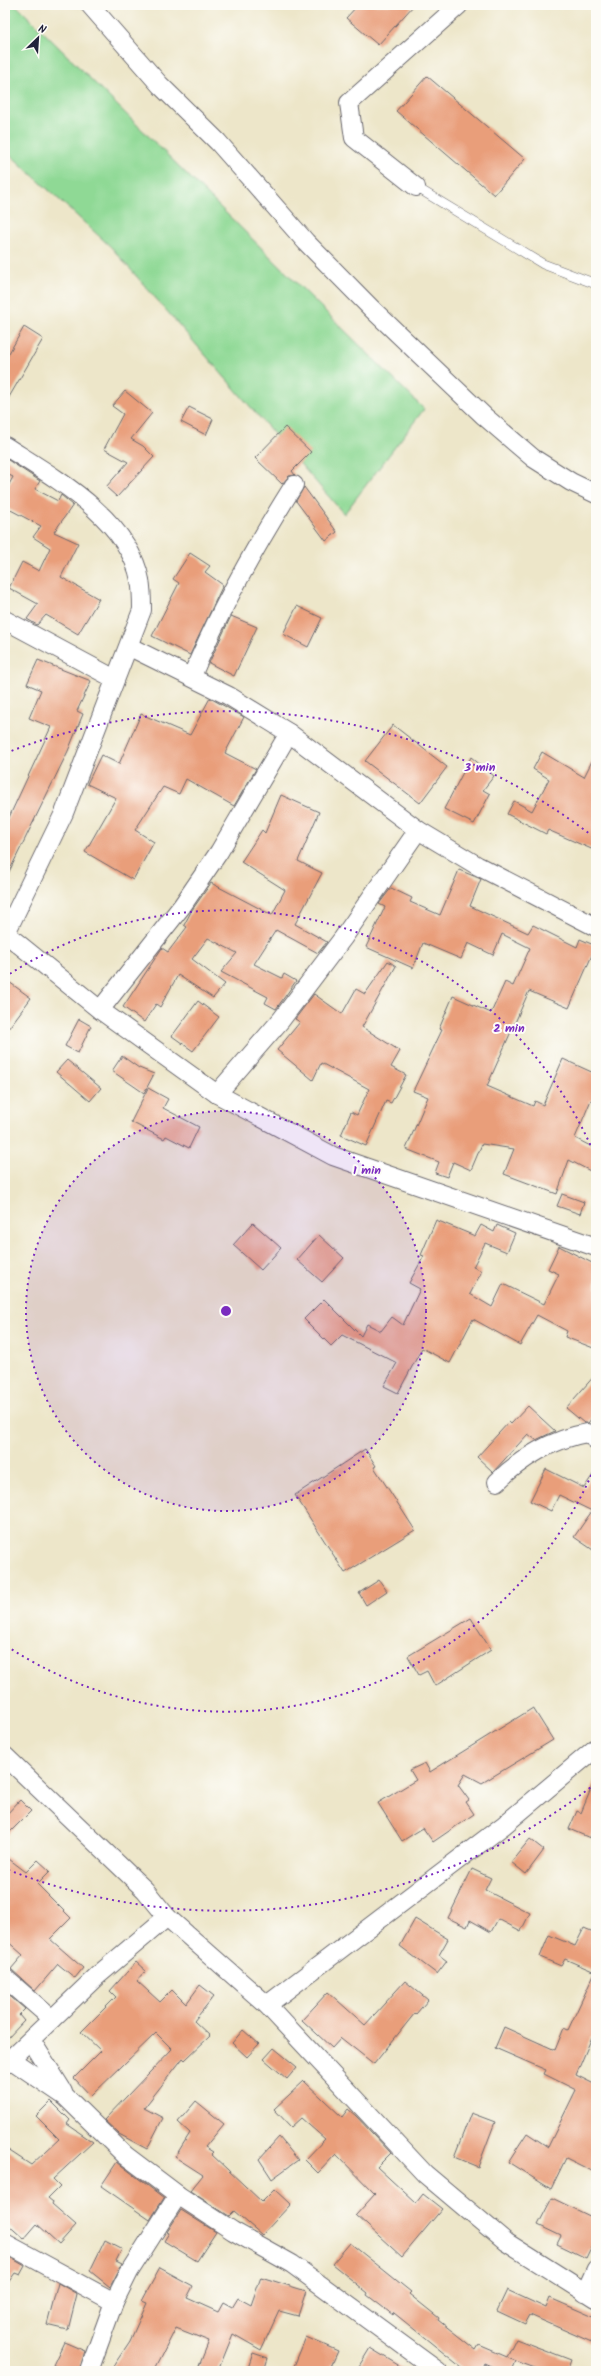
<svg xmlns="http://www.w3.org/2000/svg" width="601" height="2376" font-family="Kalam,sans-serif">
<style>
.green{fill:#8fd995;stroke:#587e68}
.building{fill:#e99e7a}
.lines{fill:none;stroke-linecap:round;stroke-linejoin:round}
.service-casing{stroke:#69676d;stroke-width:10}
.minor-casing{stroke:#69676d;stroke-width:20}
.service{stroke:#fff;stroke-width:9}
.minor{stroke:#fff;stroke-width:18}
.ring{fill:none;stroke:#7b2cbf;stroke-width:2;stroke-dasharray:2 4}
.centre{fill:#7b2cbf;stroke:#fdfcf7;stroke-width:2}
.ring-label{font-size:12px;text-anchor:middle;font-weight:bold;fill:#7b2cbf;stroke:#fdfcf7;stroke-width:4;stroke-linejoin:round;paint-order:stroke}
</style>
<rect width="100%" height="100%" fill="#fdfcf7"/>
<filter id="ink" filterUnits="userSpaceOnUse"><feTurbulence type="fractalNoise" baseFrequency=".025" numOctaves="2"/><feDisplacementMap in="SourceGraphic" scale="8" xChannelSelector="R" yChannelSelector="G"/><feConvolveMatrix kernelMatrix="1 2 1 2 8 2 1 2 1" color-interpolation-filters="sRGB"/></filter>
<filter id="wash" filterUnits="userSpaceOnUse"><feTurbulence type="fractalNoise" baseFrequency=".012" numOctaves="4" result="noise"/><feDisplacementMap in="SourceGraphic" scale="16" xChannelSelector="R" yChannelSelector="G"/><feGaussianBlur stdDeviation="0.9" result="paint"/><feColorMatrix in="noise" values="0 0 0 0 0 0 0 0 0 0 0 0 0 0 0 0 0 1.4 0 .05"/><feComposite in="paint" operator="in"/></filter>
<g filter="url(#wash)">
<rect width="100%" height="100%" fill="#ede6c9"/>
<polygon class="green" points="5,5 16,5 424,409 344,514 111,247 5,150"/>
<g id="blocks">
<g class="building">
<polygon points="358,5 414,5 378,45 346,18"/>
<polygon points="427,76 525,159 494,195 396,111"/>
<polygon points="24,327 43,339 5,404 5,360"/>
<polygon points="125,391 152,413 131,439 143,446 154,457 117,497 106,487 128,462 104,449 123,414 112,406"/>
<polygon points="189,407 213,419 206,435 181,422"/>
<polygon points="285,427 311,452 292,471 295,475 289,476 282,484 255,458"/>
<polygon points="5,458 40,481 35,489 58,501 61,495 73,505 54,532 78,543 61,577 99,599 78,634 46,615 37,625 27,619 38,604 9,588 22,562 39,571 50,548 33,537 41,526 5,507 5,492 13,477 5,473"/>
<polygon points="304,487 337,532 326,541 296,501"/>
<polygon points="190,553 210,566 205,572 223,585 190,655 152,636 179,583 173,579"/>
<polygon points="297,606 322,618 308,647 283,634"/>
<polygon points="231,616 257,627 234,676 209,663"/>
<polygon points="38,660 91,681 77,711 83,714 68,751 5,880 5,826 51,727 29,718 41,690 27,684"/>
<polygon points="210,698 244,717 225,753 256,769 234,806 186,779 179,794 163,787 135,830 154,842 133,880 85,852 116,798 87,784 101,755 119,764 141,714 190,735"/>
<polygon points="393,725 447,767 420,803 365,761"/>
<polygon points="542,752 584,777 596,753 596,851 548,830 546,834 507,814 514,801 532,811 549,779 533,769"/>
<polygon points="471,757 494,776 483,790 490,794 474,824 444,809"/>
<polygon points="281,795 319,812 298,861 322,873 295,924 327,942 318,953 276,930 254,964 282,978 284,974 296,981 276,1009 265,1003 268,997 221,972 237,953 208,938 192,959 225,984 213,998 178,975 160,1007 156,1004 144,1022 123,1007 162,948 168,952 187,927 184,925 192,910 211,883 272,915 285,890 241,862 262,830 265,833"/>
<polygon points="459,870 481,879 470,906 528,933 533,925 577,947 580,939 596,946 569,1008 529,991 487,1086 533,1106 535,1101 543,1105 563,1059 596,1074 596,1102 591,1100 575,1138 596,1149 596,1174 569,1160 557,1194 504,1174 514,1149 482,1144 471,1170 453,1162 447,1177 435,1173 439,1162 406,1149 428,1097 413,1091 442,1030 439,1029 453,996 491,1013 505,982 513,986 530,948 502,934 493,955 468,943 461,959 423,943 413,968 366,947 385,907 379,904 391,888 412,898 410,902 440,915"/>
<polygon points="388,961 396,966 362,1027 400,1051 391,1067 406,1075 391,1103 386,1101 366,1146 341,1135 351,1112 357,1115 369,1089 321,1063 313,1080 277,1050 300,1022 295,1019 314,994 342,1014 356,989 365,994"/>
<polygon points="5,979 31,998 5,1033"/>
<polygon points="198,1001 219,1017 193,1051 172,1036"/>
<polygon points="79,1019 91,1026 78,1053 65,1046"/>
<polygon points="122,1056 139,1068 154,1074 144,1093 112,1071"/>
<polygon points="67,1060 101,1088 90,1101 56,1072"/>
<polygon points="148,1088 168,1099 163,1108 199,1127 189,1148 166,1136 164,1139 131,1122"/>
<polygon points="562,1194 584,1202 580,1214 557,1206"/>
<polygon points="436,1220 475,1236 481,1225 494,1232 497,1225 515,1233 507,1252 485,1243 473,1267 482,1271 470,1294 492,1307 503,1284 544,1304 559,1274 548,1269 559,1246 596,1265 596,1349 565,1337 567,1331 537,1315 520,1345 473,1319 450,1363 422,1348 398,1393 384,1386 397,1363 342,1335 331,1346 304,1319 324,1299 361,1336 367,1324 381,1331 392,1317 403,1325 420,1289 409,1283 424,1256 421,1255"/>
<polygon points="253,1223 281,1248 261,1270 233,1245"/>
<polygon points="319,1235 344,1258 322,1282 297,1260"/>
<polygon points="596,1374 596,1413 588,1423 584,1423 566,1408"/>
<polygon points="528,1406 555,1431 536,1440 528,1434 493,1472 477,1457 509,1422 511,1424"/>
<polygon points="365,1449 376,1466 374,1467 415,1530 345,1573 295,1495"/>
<polygon points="546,1469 584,1488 596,1470 596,1552 574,1537 592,1511 559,1495 551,1511 530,1501"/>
<polygon points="379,1580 387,1591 366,1605 359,1593"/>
<polygon points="471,1618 491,1650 435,1686 427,1671 419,1675 408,1656"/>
<polygon points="533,1708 553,1740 482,1783 465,1774 458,1785 469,1800 466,1802 474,1814 433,1842 423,1828 402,1841 378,1803 416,1780 410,1770 425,1763 430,1772"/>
<polygon points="596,1777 596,1825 590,1838 569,1829 577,1811 581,1813"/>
<polygon points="20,1800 31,1811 5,1837 5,1816"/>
<polygon points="530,1839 544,1850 526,1874 511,1862"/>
<polygon points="5,1856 26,1872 38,1860 50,1871 37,1884 71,1918 50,1939 83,1968 75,1978 58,1964 35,1991 11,1969 23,1955 5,1939"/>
<polygon points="472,1869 491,1878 485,1890 530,1913 521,1931 498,1919 491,1932 470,1920 467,1927 448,1918"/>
<polygon points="415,1919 448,1939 439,1955 447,1961 437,1974 400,1946"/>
<polygon points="584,1928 596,1933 596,2039 592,2037 576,2075 596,2085 596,2173 566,2158 551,2189 508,2162 527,2133 548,2147 576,2090 544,2074 546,2070 495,2048 504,2027 555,2050 564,2028 568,2030 595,1972 565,1959 561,1966 540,1957 549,1935 575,1946"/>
<polygon points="136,1962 146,1971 137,1981 160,2002 172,1990 186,2004 200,1985 214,1996 194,2021 210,2036 185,2060 183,2058 144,2108 163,2118 147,2149 119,2134 104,2120 172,2049 156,2033 91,2096 74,2078 101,2051 81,2032 116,1997 110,1991"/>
<polygon points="405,1981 428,2000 416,2014 415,2013 374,2064 341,2038 332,2048 302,2020 328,1992 365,2025"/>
<polygon points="5,1992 25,2009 19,2015 24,2021 5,2041"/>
<polygon points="243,2030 259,2044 247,2057 232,2043"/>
<polygon points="274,2048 297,2067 287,2079 264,2059"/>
<polygon points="304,2081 342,2117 348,2109 356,2116 391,2153 377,2167 416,2203 423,2194 442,2209 402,2257 356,2215 375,2194 336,2154 318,2173 305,2160 325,2139 301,2118 291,2127 274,2109"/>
<polygon points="51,2101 70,2120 67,2124 93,2142 53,2179 60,2186 48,2198 53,2202 52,2204 76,2225 59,2244 37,2224 24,2239 5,2222 5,2148 31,2165 59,2139 36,2116"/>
<polygon points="196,2101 224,2124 205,2147 213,2152 211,2154 262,2202 275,2189 291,2204 262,2235 234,2211 229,2216 190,2191 203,2175 175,2157 190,2133 178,2122"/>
<polygon points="471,2113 495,2122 478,2167 454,2157"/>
<polygon points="279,2137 298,2160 272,2179 259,2159"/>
<polygon points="117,2162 164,2198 150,2220 101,2186"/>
<polygon points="552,2198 596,2219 596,2237 586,2258 557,2244 561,2236 538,2225"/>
<polygon points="181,2210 216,2232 197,2261 164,2241 169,2233 167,2232"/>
<polygon points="105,2240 122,2249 116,2261 122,2264 110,2287 90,2271"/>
<polygon points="350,2243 411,2292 409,2294 439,2318 438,2320 476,2350 479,2345 507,2357 516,2339 571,2360 567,2371 543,2371 508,2358 516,2361 512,2371 502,2371 484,2363 480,2371 466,2371 394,2313 393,2315 367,2295 368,2293 332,2264"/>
<polygon points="6,2255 25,2266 20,2275 15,2273 5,2287"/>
<polygon points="160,2268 193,2286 187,2298 218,2312 223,2303 232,2308 238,2298 251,2305 261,2277 306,2291 298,2316 279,2311 261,2350 233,2334 218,2371 197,2371 209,2341 176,2328 154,2371 110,2371 130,2341 147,2303 142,2301"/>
<polygon points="58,2283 77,2294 68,2330 47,2325"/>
<polygon points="507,2290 546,2308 550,2298 596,2318 596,2344 530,2315 525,2324 497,2311"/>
<polygon points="306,2337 338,2351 329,2371 292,2371"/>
<polygon points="64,2342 85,2351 79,2371 67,2371 53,2365"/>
<polygon points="370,2348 408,2371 356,2371"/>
<polygon points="253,2353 268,2358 264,2371 247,2371"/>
</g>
</g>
</g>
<g filter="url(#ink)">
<use href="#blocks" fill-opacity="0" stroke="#69676d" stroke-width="1"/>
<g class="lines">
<g class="service-casing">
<polyline id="service" points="416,187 543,264 596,284"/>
</g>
<g class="minor-casing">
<g id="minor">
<polyline points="90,5 160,85 218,142 306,242 372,309 484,416 533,458 571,482 596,494"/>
<polyline points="416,187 354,138 349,103 459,5"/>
<path d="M5 446C53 477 128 518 140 580 142 590 142 600 142 610L64 813 6 933"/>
<polyline points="5,620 115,679"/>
<polyline points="130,647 229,696 289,733 418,830 478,866 596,927"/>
<path d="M192 676C220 608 255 547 294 485"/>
<polyline points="5,933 100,1010 217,1094 333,1156 596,1247"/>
<polyline points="100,1010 182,906 219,852 289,733"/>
<polyline points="217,1094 281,1020 343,938 418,830"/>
<path d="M497 1482C521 1458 553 1439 587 1433L596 1440"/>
<polyline points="5,1756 145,1890 167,1917 267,2005 425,2174 506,2242 596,2299"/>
<polyline points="5,1978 52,2019"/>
<polyline points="267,2005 504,1825 596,1748"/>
<polyline points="31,2040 63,2091"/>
<polyline points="10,2059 66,2097 125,2155 178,2195 233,2231 292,2264 438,2371"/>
<polyline points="5,2064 97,1976 167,1917"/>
<polyline points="5,2243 114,2302"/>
<polyline points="585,2293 596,2269"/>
<polyline points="89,2371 114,2302 129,2272 178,2195"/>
</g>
</g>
<use href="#service" class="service"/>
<use href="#minor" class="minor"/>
</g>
</g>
<circle cx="226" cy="1311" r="200" fill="#7b2cbf" fill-opacity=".12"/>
<g class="ring">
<circle cx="226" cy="1311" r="200"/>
<path d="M596 1464A400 400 0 0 1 5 1645M5 977A400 400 0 0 1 596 1158"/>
<path d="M595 1784A600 600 0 0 1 6 1869M6 753A600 600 0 0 1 595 838"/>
</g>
<circle cx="226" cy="1311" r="6" class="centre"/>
<g class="ring-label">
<text x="480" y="771">3 min</text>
<text x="509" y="1032">2 min</text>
<text x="367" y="1174">1 min</text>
</g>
<rect width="601" height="2376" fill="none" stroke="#fdfcf7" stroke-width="20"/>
<g transform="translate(38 38) rotate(25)" stroke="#fdfcf7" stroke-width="3" paint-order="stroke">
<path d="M0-3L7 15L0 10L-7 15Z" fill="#22223b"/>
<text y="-6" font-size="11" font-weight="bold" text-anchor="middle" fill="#22223b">N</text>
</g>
</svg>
